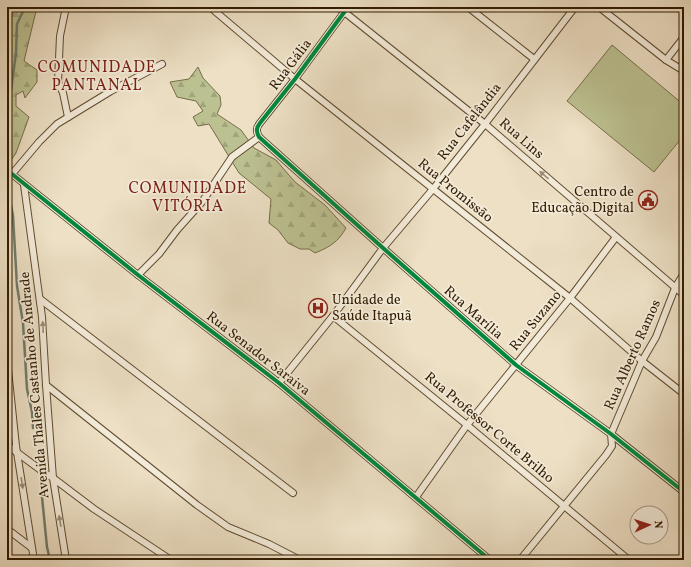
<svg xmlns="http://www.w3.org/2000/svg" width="691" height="567" font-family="Vollkorn,serif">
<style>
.forest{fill:url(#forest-firs);stroke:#766e49}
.garden{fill:#bcc192;stroke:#766e49}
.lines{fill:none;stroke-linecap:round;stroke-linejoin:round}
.stream{stroke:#6f7c6d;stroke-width:2.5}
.minor-casing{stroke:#604c31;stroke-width:8}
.minor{stroke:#f3ebd9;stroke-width:6}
.cycleway-casing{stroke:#f3ebd9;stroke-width:6}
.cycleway{stroke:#00873e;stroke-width:4}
.oneway{fill:#9c8d77}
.labels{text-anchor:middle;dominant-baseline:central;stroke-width:3.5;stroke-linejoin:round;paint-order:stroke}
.street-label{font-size:14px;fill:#311b00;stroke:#f3ebd9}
.poi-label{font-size:14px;fill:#311b00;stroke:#f3ebd9;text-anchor:end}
.quarter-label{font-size:16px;letter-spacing:1px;fill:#7a1f14;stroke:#f3ebd9}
</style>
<defs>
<pattern id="forest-firs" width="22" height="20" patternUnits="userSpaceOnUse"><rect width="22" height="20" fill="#bcc192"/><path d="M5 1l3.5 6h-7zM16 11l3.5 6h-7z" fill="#a2a57c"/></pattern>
</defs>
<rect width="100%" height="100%" fill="#ede0c5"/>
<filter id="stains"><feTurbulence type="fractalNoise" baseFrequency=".005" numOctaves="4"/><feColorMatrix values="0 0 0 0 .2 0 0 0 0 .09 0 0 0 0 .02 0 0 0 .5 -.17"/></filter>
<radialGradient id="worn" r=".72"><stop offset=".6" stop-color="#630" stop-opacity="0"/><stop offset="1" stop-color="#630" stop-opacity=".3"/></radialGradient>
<g class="forest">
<polygon points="13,7 37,7 24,61 37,70 37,82 25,98 23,91 16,95 16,106 29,117 16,153 7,166 7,25 13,15"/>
<path d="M198 67 203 78 220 96 221 105 217 114 241 130 254 148 276 160 295 182 325 205 346 228C338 242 330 247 315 253L309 249H300L288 243 278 230 269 223 271 199 239 173 209 124 198 126 193 117 203 111 196 101 177 97 170 82 189 79Z"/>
</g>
<polygon class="garden" points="612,45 684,105 684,135 654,172 567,101"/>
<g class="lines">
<g class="stream">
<polyline points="7,133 9,105 16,53 17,24 25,7"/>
<polyline points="7,182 13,216 17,286 23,323 27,389 32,412 33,428"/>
<polyline points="41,487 47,547 50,560"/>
</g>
<g class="minor-casing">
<g id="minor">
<polyline points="66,7 60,36 58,82 63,93 68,117"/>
<polyline points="210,7 295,79 570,298 642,361 684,394"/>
<polyline points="338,7 485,124 684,295"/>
<path d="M348 7 295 79 260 123C256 128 256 131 259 137L383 248 516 365 611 434 684 492"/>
<polyline points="468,7 534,59"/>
<polyline points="599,7 666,60 684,71"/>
<polyline points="666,60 684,37"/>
<polyline points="7,170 138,275 279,383 490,560"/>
<polyline points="12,174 39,142 57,124 111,91 162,64"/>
<polyline points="24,185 42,317 46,385 53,478 66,560"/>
<polyline points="138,275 159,254 177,230 202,202 232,157 259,137"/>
<polyline points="40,299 293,493"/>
<polyline points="333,316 467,425 629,560"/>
<polyline points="7,360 16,446 34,560"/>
<polyline points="279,383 333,316 383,248 433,189 485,124 575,7"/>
<polyline points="46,385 197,505 228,527 269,544 300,560"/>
<polyline points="7,445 42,471 53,478 94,509 171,560"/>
<polyline points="416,497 467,425 570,298 616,237"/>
<polyline points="7,529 32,548"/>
<polyline points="520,560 606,455 612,446 611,434 642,361 656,337 675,288 684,273"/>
</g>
</g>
<use href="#minor" class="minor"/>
<g class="cycleway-casing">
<g id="cycleway">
<path d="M348 7 295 79 260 123C256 128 256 131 259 137L383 248 516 365 611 434 684 492"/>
<polyline points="7,170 138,275 279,383 490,560"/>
</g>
</g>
<use href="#cycleway" class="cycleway"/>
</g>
<defs><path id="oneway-solid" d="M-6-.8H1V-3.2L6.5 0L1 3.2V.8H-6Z"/></defs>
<g class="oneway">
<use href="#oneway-solid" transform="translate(544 175) rotate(-139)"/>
<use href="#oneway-solid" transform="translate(43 327) rotate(-93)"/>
<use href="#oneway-solid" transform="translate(22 483) rotate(81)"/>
<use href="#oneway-solid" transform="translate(60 521) rotate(-99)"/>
</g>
<defs>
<g id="civic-ring" transform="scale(1)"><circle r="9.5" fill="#f3ebd9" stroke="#8f2418" stroke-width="1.5"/><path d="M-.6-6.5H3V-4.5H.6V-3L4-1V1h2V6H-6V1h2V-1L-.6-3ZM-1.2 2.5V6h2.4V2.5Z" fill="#8f2418"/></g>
<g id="hospital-ring" transform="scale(1)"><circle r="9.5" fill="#f3ebd9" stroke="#8f2418" stroke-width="1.5"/><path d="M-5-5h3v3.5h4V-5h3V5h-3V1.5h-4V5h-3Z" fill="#8f2418"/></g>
</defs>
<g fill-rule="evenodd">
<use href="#civic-ring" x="648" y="200"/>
<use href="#hospital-ring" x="318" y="308"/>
</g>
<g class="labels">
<g class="street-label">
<text transform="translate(291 65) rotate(-53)">Rua Gália</text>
<text transform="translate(470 122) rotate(-52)">Rua Cafelândia</text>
<text transform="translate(521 139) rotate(41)">Rua Lins</text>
<text transform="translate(455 191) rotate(39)">Rua Promissão</text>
<text transform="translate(473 313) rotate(41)">Rua Marília</text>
<text transform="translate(536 321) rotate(-51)">Rua Suzano</text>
<text transform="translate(258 354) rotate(38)">Rua Senador Saraiva</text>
<text transform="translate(633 355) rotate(-66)">Rua Alberto Ramos</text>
<text transform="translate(35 385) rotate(-95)">Avenida Thales Castanho de Andrade</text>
<text transform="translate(489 428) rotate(40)">Rua Professor Corte Brilho</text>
</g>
<g class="poi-label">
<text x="634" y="192">Centro de<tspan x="634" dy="16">Educação Digital</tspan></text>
<text x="332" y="300" text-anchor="start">Unidade de<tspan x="332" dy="16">Saúde Itapuã</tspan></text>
</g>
<g class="quarter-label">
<text x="97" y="68">COMUNIDADE<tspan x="97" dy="18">PANTANAL</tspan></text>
<text x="188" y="189">COMUNIDADE<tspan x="188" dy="18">VITÓRIA</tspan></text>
</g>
</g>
<rect width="691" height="567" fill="none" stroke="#ede0c5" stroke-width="24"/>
<rect x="8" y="8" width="675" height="551" fill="none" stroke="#311b00" stroke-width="2"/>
<rect x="12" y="12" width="667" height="543" fill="none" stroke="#311b00"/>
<g transform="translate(649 525) rotate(87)"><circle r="19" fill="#f3ebd9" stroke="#a59882"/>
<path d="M0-3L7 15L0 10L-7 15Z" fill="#8f2418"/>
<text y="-6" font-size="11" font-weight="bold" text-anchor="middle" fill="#311b00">N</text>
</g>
<rect width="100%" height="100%" filter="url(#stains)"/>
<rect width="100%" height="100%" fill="url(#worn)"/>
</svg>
